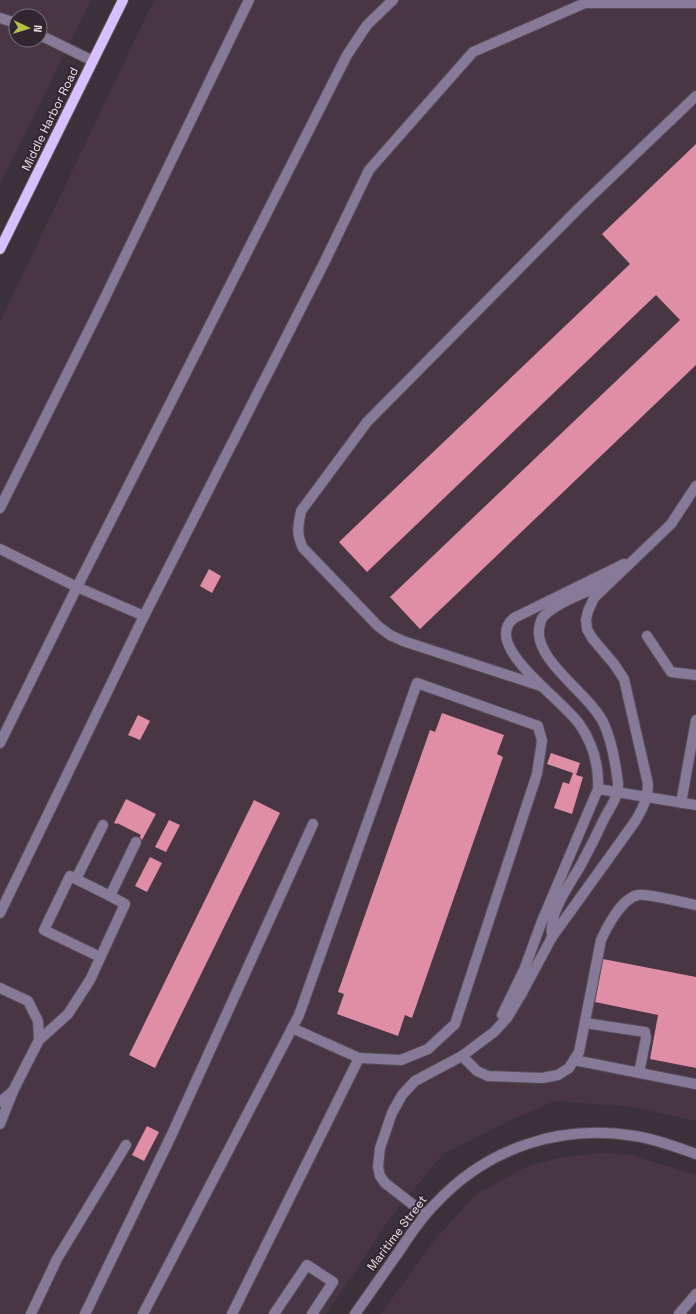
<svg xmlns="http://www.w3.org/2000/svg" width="696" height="1314" font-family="'Space Grotesk',sans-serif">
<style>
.built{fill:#483645;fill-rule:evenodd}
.building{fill:#e08da6}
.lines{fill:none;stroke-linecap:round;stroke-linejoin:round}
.minor-casing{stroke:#584c56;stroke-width:12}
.major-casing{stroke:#584c56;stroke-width:12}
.minor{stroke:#867a98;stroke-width:10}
.major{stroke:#d8bffd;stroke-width:10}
.labels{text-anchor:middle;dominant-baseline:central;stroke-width:4;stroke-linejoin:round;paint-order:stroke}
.street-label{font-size:12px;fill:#eae1e8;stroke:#322630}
</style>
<rect width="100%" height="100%" fill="#3c303a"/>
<g class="built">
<path d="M0 0H91L0 184ZM16 16H40V40H16Z"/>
<polygon points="154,0 696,0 696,1121 631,1107 555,1101 507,1122 443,1154 388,1221 355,1272 326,1314 0,1314 0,322"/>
<polygon points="601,1153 631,1155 696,1175 696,1314 381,1314 434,1241 475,1195 528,1166 564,1157"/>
</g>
<g class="building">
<polygon points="696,144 696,365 420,629 390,597 680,320 656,295 367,572 339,542 630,264 602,234"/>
<polygon points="209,569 221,576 212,593 200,586"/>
<polygon points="442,713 504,735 497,754 503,757 412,1018 405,1015 398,1036 337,1014 344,994 338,992 430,730 435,732"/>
<polygon points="138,715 150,721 140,740 128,735"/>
<polygon points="551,753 580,763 576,775 583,777 572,814 554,808 563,782 569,784 573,773 547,764"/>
<polygon points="126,799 156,814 142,840 139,838 141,835 117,823 117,824 114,823"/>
<polygon points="254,800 280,813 155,1068 129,1055"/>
<polygon points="169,820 180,825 166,852 155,847"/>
<polygon points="150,857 162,863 147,892 135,886"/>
<polygon points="603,959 696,977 696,1068 650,1059 658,1015 595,1002"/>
<polygon points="147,1126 159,1132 144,1161 132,1155"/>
</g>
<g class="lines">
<g class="minor-casing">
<g id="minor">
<polyline points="0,18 16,23"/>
<polyline points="40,35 93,61"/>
<polyline points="0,508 98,312 249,0"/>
<polyline points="0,549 77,587 144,616"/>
<polyline points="647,636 671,672 696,675"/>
<path d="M541 686 403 641 390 635 378 626 303 548C296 534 298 526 301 511L367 422 580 207 696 96"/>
<polyline points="0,743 77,587 347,55 367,25 393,0"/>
<polyline points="598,789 696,805"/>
<polyline points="681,803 696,720"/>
<polyline points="76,879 103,825"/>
<polyline points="0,913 144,616 323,265 369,170 473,52 585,3 696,3"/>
<path d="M552 937C552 934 551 929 552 925 554 905 572 881 582 863 590 848 598 832 605 817 611 806 619 796 618 783 616 767 611 739 604 724 591 695 535 661 539 629 540 625 540 621 543 617 555 603 589 591 607 583"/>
<polyline points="100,957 44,930 70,876 110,896"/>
<polyline points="0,988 28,1001 38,1021 39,1040 14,1089 0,1124"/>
<path d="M502 1015 524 970 542 921 598 789C599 766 593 744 580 725 565 703 506 662 506 634 506 627 509 622 514 618L624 564"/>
<polyline points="585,1023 645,1032 646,1038 639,1073"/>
<polyline points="39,1040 68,1014 90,980 125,904 110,896 136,842"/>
<path d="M462 1056 477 1071 488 1076 542 1078 558 1075 569 1068 579 1052 601 940C607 927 622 898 638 895 647 893 684 903 696 905"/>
<polyline points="574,1060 696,1084"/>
<polyline points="0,1102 13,1091"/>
<path d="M425 1214 385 1183 380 1176 378 1167 380 1148 392 1113 402 1095 415 1081 462 1056 494 1032 507 1018 522 993 552 937 634 823C642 810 648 799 648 784L624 679 614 664 592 638 587 629 586 620 588 611 594 598 671 524 696 486"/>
<polyline points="31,1314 57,1259 126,1145"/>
<polyline points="85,1314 172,1134 313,824"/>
<polyline points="143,1314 299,1015 417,683 538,726 542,741 537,774 455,1024 428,1049 401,1060 359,1058"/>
<polyline points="232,1314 359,1058 292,1028"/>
<polyline points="274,1314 307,1265 333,1282 312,1314"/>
<path d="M355 1314C370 1293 385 1271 400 1250 411 1233 423 1216 437 1202 489 1147 561 1124 635 1136 656 1139 676 1147 696 1154"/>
<polyline points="679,1314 696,1294"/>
</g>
</g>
<g class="major-casing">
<polyline id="major" points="0,249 123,0"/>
</g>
<use href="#minor" class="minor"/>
<use href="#major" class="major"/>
</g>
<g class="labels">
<g class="street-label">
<text transform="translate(50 119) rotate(-64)">Middle Harbor Road</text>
<text transform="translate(397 1233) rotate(-53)">Maritime Street</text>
</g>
</g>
<g transform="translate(28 28) rotate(94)"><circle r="19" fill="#322630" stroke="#7c717a"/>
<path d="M0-3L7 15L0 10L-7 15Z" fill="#b4c24a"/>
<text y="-6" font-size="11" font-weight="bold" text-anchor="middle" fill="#eae1e8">N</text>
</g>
</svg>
